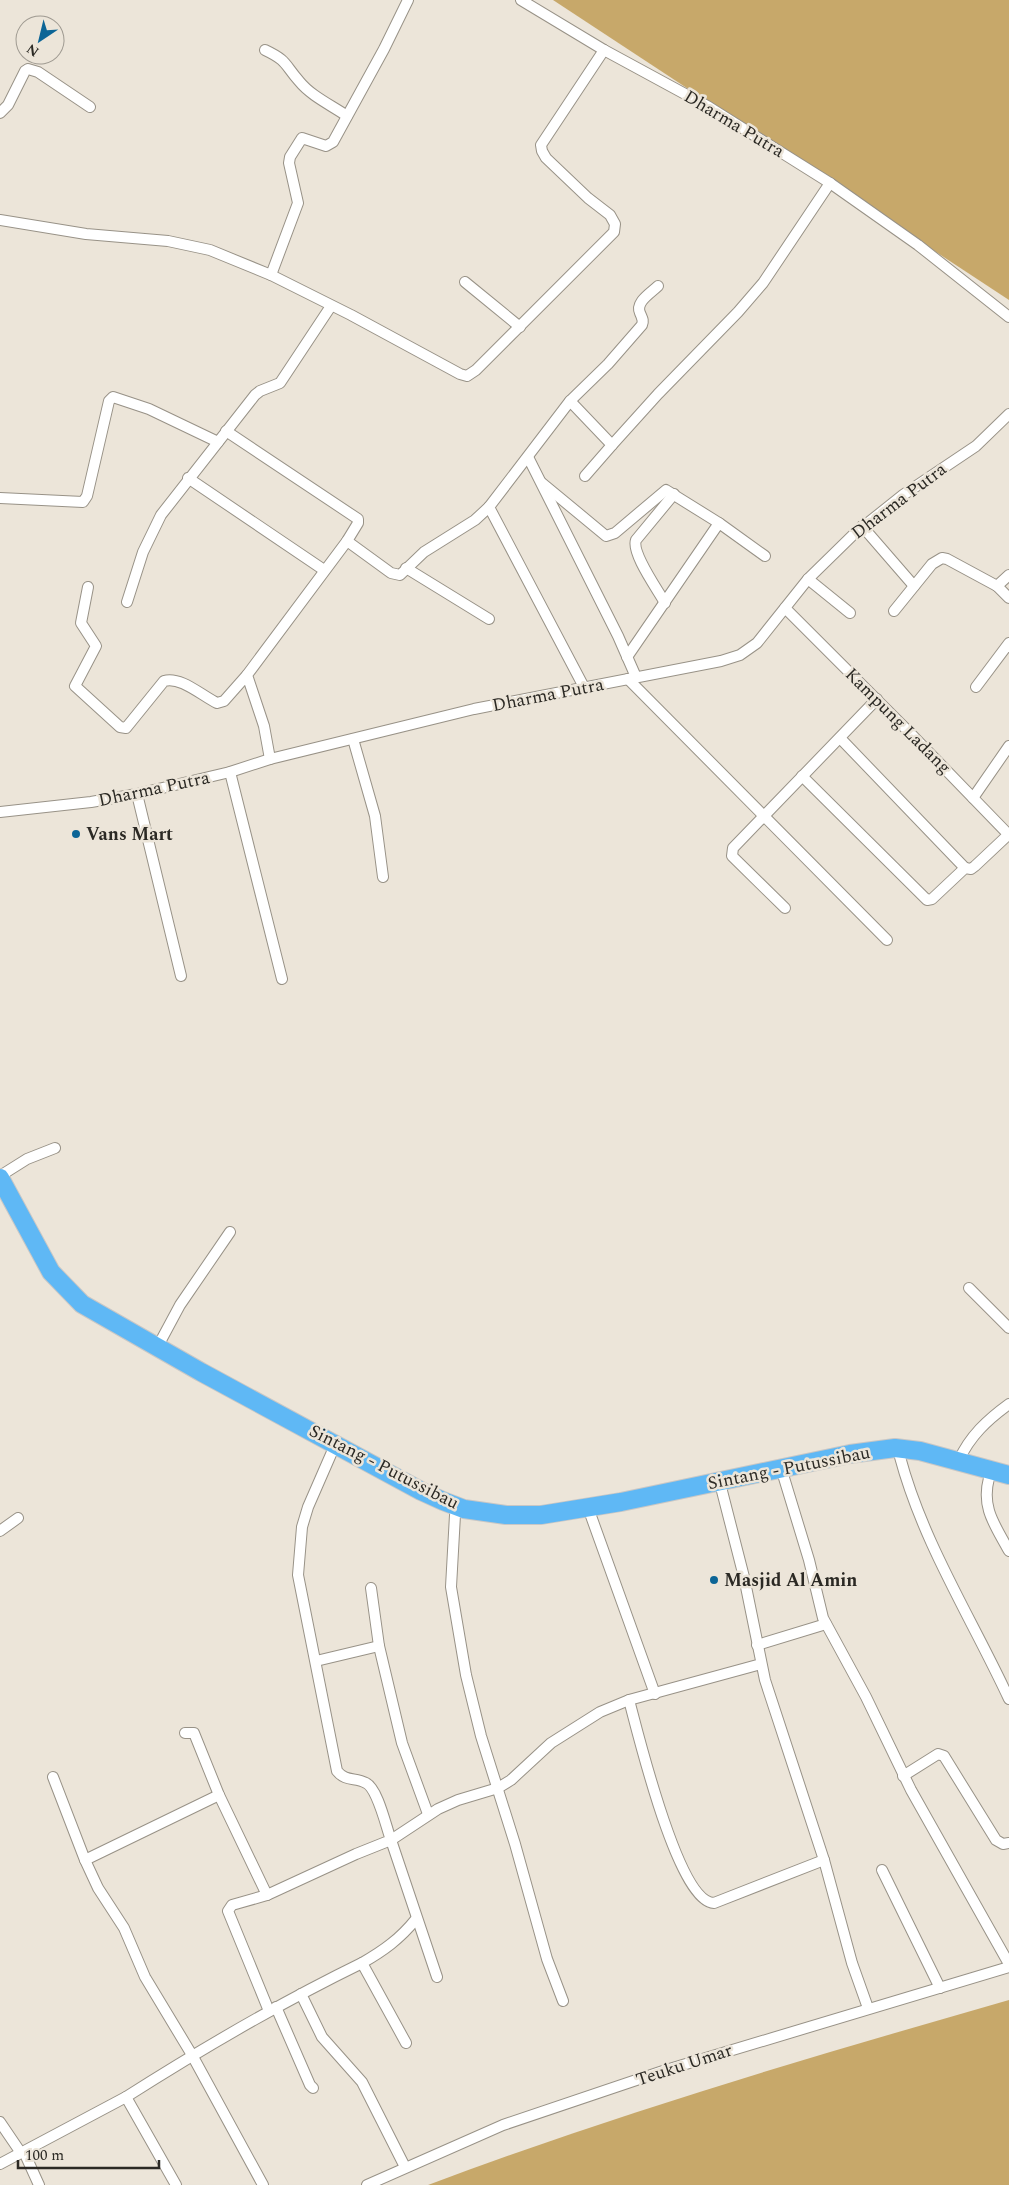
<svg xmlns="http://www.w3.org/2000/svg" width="1009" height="2185" font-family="Spectral,serif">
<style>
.water{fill:#c7a86a}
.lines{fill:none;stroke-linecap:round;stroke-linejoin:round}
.street-casing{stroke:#989287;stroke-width:12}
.highway-casing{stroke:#c8c7c6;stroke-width:20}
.street{stroke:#fff;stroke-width:10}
.highway{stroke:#5fb8f5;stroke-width:18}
.poi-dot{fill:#0c6596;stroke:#ece5d9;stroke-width:2}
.labels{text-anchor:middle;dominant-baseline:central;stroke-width:5;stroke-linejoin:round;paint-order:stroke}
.street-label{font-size:18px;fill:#2b2924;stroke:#ece5d9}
.poi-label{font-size:18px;font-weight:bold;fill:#2b2924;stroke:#ece5d9;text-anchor:start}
</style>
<rect width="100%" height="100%" fill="#ece5d9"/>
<g class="water">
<polygon points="553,0 1009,0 1009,300"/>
<path d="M1009 2000V2185H428C619 2113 814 2056 1009 2000Z"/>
</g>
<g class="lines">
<g class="street-casing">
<g id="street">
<polyline points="521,0 604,50 709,107 830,183 918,245 1009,317"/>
<path d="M265 50C288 61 284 64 299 81 311 96 331 105 347 116"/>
<polyline points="0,113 8,105 25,71 28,69 38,72 90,107"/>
<polyline points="0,220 86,234 168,241 210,250 271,275 351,315 460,374 467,376 476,370 614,232 615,224 610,215 588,198 546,158 542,151 541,145 604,50"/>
<polyline points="271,275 298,203 289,163 290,157 302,138 326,146 333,142 384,49 408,0"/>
<polyline points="465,282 520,327"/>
<path d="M570 401 608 364 642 325C644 320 642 318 640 313 635 302 651 293 658 286"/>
<polyline points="226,431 358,519 358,523 347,541 247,675 264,726 270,759"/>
<polyline points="528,457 618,636 636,677"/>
<polyline points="585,476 612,445"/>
<polyline points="188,478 324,570"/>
<polyline points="542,483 606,536 615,533 666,490 719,523"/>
<polyline points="0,498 83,502 87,496 109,401 113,397 149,409 218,442"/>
<polyline points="862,526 914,586"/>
<polyline points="347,541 391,573 400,575 424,552 475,520 489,507"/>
<polyline points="406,568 489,619"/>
<polyline points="808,579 850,613"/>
<polyline points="997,586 1009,575"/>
<path d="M88 587 81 623 96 646 75 686 120 727 126 728 164 681C181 676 202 696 217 703L224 701 247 675"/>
<polyline points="127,602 143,552 161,515 255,395 260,391 280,383 331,306"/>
<path d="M665 603C658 590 631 553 636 540L674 494"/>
<polyline points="785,608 913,736 1009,835"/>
<polyline points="894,611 932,564 942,558 947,559 997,586 1009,598"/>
<polyline points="627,657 719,523 765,556"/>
<polyline points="628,679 887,940"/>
<polyline points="976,687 1009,643"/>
<polyline points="585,689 489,507 570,401 612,445 658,394 738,312 763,283 830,183"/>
<polyline points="840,738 965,868"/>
<polyline points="353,739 375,816 383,877"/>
<polyline points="230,772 282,979"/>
<polyline points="802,776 927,900 932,899 965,868 971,869 975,866 1008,835"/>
<polyline points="137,794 181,976"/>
<polyline points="973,798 1009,746"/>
<polyline points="0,812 91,802 137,794 230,772 270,759 474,709 721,661 740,655 757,643 808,579 854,534 903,495 976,446 1009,414"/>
<polyline points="785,908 732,856 733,848 877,699"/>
<polyline points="0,1176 27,1159 55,1148"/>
<polyline points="969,1288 1009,1328"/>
<polyline points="158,1346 180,1305 230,1232"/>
<path d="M900 1457C923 1543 972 1619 1009 1699"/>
<path d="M959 1460C970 1436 987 1420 1009 1404"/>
<polyline points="781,1468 809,1560 823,1618 866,1697 911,1790 1009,1964"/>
<path d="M989 1478C981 1508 995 1525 1009 1551"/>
<polyline points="722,1491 744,1577 765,1680 824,1860 852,1963 868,2008"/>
<polyline points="455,1515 451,1587 466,1675 481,1736 515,1844 547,1959 563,2001"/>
<polyline points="591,1516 655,1694"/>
<polyline points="0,1531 18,1518"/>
<polyline points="371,1588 379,1646 402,1743 428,1814"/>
<polyline points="757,1645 826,1624"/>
<polyline points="316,1661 379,1646"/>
<path d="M629 1700C638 1733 678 1902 714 1903L824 1860"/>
<polyline points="185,1733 194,1733 219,1795 267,1895 232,1905 228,1911 269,2011"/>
<polyline points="903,1776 938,1754 944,1756 996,1840 1003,1844 1009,1843"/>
<polyline points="53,1777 85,1860 98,1888 124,1928 145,1977 192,2055 263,2185"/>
<polyline points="85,1860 219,1795"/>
<polyline points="882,1870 940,1988"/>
<path d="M267 1895 356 1854 391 1840C386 1827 378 1789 366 1783 355 1777 346 1782 337 1771L298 1575 302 1527 308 1507 332 1452"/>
<path d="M362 1963C383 1951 400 1939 416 1919"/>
<polyline points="437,1977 391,1840 438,1809 458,1800 498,1788 511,1780 551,1743 600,1712 629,1700 761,1664"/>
<polyline points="301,1994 322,2037 362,2082 405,2167"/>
<polyline points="276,2007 310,2085 313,2088"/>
<polyline points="0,2122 21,2153"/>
<polyline points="24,2152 39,2185"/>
<polyline points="0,2164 126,2097"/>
<path d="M176 2185 126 2097C203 2048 280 2003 362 1963L406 2043"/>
<polyline points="367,2185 503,2125 666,2070 1009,1967"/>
</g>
</g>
<g class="highway-casing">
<polyline id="highway" points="0,1178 51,1272 82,1304 201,1372 421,1491 443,1501 464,1509 506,1515 541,1515 621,1502 850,1454 895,1448 920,1451 1009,1475"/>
</g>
<use href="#street" class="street"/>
<use href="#highway" class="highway"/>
</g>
<g class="poi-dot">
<circle cx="76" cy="834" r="5"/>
<circle cx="714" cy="1580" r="5"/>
</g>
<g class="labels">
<g class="street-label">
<text transform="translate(734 124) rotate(31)">Dharma Putra</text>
<text transform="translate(899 501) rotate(-37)">Dharma Putra</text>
<text transform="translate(548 695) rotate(-11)">Dharma Putra</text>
<text transform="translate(898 721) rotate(45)">Kampung Ladang</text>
<text transform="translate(154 789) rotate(-12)">Dharma Putra</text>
<text transform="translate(384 1467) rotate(27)">Sintang - Putussibau</text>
<text transform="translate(789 1468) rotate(-11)">Sintang - Putussibau</text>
<text transform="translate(684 2065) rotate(-18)">Teuku Umar</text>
</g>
<g class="poi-label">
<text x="86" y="834">Vans Mart</text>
<text x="724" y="1580">Masjid Al Amin</text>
</g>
</g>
<g transform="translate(40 40) rotate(215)"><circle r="24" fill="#ece5d9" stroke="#9f9a91"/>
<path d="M0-4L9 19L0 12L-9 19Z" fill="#0c6596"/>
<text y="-8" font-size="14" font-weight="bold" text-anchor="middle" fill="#2b2924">N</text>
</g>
<path d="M18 2160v8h141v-8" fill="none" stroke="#2b2924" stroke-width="2.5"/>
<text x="25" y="2160" font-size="15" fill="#2b2924" stroke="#ece5d9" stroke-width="4" paint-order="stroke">100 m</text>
</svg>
